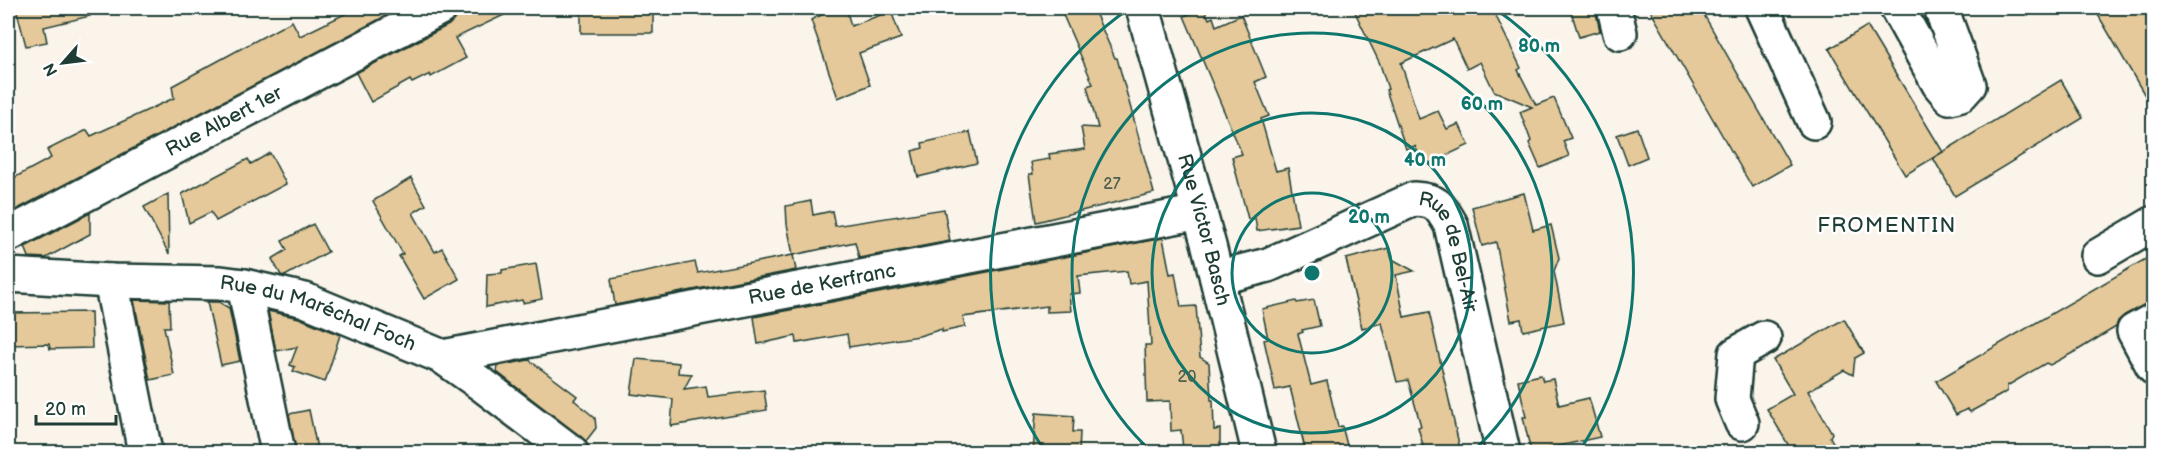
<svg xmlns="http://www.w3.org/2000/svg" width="2161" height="460" font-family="'Balsamiq Sans',sans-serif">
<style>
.building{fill:#e5c99a;stroke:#1f3d34;stroke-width:1.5}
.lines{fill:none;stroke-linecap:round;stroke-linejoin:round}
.minor-casing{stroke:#1f3d34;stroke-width:38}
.minor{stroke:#fff;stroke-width:33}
.ring{fill:none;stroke:#0f766e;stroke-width:3}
.labels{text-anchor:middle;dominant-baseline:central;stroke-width:5;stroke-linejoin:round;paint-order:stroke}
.number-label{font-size:16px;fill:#50604e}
.street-label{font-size:20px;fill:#1f3d34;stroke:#fff}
.neighbourhood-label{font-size:21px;letter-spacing:1.5px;fill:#1f3d34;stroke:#fff}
.centre{fill:#0f766e;stroke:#fff;stroke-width:3}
.ring-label{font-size:18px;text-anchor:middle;font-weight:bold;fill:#0f766e;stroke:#fff;stroke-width:5;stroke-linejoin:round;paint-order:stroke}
</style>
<rect width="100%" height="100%" fill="#faf4eb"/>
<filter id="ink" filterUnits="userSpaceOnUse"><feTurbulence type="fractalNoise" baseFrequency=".0167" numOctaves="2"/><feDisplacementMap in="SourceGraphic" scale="12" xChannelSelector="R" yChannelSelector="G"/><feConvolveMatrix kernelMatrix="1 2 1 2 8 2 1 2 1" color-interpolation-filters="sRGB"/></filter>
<g filter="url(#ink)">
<g class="building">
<polygon points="16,8 89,8 90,16 44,27 47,42 26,46"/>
<polygon points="357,8 401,8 8,214 8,181 51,158 47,150 87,130 91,136 174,98 172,86 292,21 300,36"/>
<polygon points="459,8 519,8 455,38 466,58 431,77 430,74 412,83 410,80 371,102 356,73 449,25 456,17"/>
<rect x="581" y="8" width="72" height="25"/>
<polygon points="836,8 846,8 851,26 891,11 901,38 859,53 870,85 838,98 811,20"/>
<polygon points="1060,8 1093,8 1115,58 1117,58 1154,193 1036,222 1029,174 1033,174 1031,162 1050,159 1049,154 1085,149 1081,127 1098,128 1087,86 1093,84"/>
<polygon points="1204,8 1209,19 1213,17 1216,26 1241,15 1266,77 1255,82 1269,116 1261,119 1276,171 1288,168 1298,225 1257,231 1255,218 1248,219 1232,157 1242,154 1184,16"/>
<polygon points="1353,8 1492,8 1521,68 1518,70 1536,105 1554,98 1571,138 1563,141 1569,156 1540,168 1529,143 1531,141 1520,112 1532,107 1494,91 1480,62 1467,69 1453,39 1401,63 1419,119 1438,111 1447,129 1459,124 1469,145 1424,166 1415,146 1406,149 1386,90 1388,89 1380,64"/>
<polygon points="1570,8 1595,8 1600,31 1579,37"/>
<polygon points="1649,8 1700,8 1790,165 1752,187"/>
<polygon points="2094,8 2145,8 2154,22 2154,111"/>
<polygon points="1867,26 1943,152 1905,175 1829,49"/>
<polygon points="2061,80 2083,118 1955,196 1933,158"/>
<polygon points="1637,128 1647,157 1628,165 1617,135"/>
<polygon points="970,132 977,163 918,177 912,151 923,148 922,143"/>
<polygon points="270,153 286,184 216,221 211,212 189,223 182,194 248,159 251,164"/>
<polygon points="411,178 426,205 413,213 435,252 442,248 459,279 424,299 399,256 403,254 373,201"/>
<polygon points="1524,193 1533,230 1551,225 1559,258 1554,271 1564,322 1523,331 1521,319 1511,321 1496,242 1482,246 1472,207"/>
<polygon points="168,194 169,254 144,207"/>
<polygon points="811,201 813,215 832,211 835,226 944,209 950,241 859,258 855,242 793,255 787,224 786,206"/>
<polygon points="90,213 90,234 46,258 29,257 25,247"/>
<polygon points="313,224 328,252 285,276 281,275 272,259 287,250 282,241"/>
<polygon points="1163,238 1170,274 1175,273 1181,307 1196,306 1200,357 1209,363 1211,400 1213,400 1214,430 1220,429 1220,453 1188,453 1187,449 1183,449 1181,430 1171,431 1170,401 1147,402 1145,345 1151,345 1147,281 1129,284 1127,271 1078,276 1080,293 1069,294 1071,311 1047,312 1047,306 963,317 965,327 942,332 942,329 919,336 849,347 847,334 797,343 796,336 758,344 754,317"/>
<polygon points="1389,248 1392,259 1414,271 1396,275 1404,317 1429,312 1461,453 1425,453 1418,427 1421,426 1408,380 1397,382 1382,323 1362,328 1346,259"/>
<polygon points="2154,254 2154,300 2125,315 2118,321 2116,327 2078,350 2050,365 2046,363 2007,386 2007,391 2001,395 1970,412 1967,409 1956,415 1936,381"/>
<polygon points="793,255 796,270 615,305 611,279 695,262 698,273"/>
<polygon points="536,264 542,299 523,303 522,300 486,307 487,274 502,273 502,270"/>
<polygon points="134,300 169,301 170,327 164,327 174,375 150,380"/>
<polygon points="1314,300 1320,326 1302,330 1303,332 1298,334 1311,385 1327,381 1338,427 1342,426 1349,453 1306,453 1290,387 1275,390 1271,371 1264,340 1268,339 1262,309 1296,301 1297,303"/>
<polygon points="207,302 219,302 229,308 240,361 221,365"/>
<polygon points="268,311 299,318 340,335 325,382 293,371 295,367 290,365 297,347 276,351"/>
<polygon points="91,312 92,348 50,349 49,344 8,345 8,313"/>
<polygon points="1844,319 1864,353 1855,358 1853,375 1844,370 1808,391 1832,433 1830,437 1839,453 1793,453 1767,409 1793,394 1773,360"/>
<polygon points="636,359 679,363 678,373 692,374 684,389 706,386 708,397 764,390 767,410 671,426 673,399 631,394"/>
<polygon points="529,360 577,396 574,400 595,418 596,428 586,441 497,372 498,366"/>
<polygon points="1541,375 1543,381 1553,379 1559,405 1589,398 1600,437 1531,452 1523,417 1526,417 1518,380"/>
<polygon points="309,410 318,453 296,453 289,414"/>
<polygon points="1036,413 1074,416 1073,432 1080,432 1079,453 1033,453"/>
</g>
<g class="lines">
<g class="minor-casing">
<g id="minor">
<path id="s1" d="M1143 8 1209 246 1259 452"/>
<polyline points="1614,8 1620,33"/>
<polyline points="1762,8 1814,122"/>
<polyline points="1897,8 1939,84 1950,97 1961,94 1969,85 1941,8"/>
<path id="s2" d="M8 235 440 8"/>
<polyline points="2098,256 2154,223"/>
<path id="s3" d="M8 275 111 281 221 283 244 286 305 300 443 357 484 386 571 452"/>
<path id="s4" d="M1217 278 1268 265 1414 199C1437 200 1440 206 1451 225L1503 452"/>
<polyline points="111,281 145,452"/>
<polyline points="244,286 278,452"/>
<polyline points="2154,320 2134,331 2154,368"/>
<path id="s5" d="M443 357 1200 212"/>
<polyline points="1742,423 1732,399 1736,354 1764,338"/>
</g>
</g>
<use href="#minor" class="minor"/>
</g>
</g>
<g class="ring">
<circle cx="1312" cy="273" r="80"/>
<circle cx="1312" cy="273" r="160"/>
<path d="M1151 451A240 240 0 1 1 1473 451"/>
<path d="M1044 450A321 321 0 0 1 1130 8M1494 8A321 321 0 0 1 1580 450"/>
</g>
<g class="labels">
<g class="number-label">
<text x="1112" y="184">27</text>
<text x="1187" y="377">20</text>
</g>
<g class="street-label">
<text stroke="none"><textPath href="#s2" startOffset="244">Rue Albert 1er</textPath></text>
<text stroke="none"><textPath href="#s1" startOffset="230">Rue Victor Basch</textPath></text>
<text stroke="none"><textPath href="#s4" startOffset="284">Rue de Bel-Air</textPath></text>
<text stroke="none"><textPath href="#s5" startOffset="386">Rue de Kerfranc</textPath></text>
<text stroke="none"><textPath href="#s3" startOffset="315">Rue du Maréchal Foch</textPath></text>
</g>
<g class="neighbourhood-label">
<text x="1887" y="225">FROMENTIN</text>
</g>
</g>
<circle cx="1312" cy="273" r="9" class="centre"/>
<g class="ring-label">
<text x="1539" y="52">80 m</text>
<text x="1482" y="110">60 m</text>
<text x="1425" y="166">40 m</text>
<text x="1369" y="223">20 m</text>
</g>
<rect width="2161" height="460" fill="none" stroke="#fff" stroke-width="30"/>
<rect x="15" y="15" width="2131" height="430" fill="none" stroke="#1f3d34" stroke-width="2" filter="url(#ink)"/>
<g transform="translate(63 63) rotate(242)" stroke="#ffffff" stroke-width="4.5" paint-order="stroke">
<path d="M0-4.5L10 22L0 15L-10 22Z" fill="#1f3d34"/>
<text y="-9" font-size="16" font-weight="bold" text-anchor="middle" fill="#1f3d34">N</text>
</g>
<path d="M36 415v9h80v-9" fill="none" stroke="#1f3d34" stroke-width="3"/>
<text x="45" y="415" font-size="18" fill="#1f3d34" stroke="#ffffff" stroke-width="4.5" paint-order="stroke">20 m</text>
</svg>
